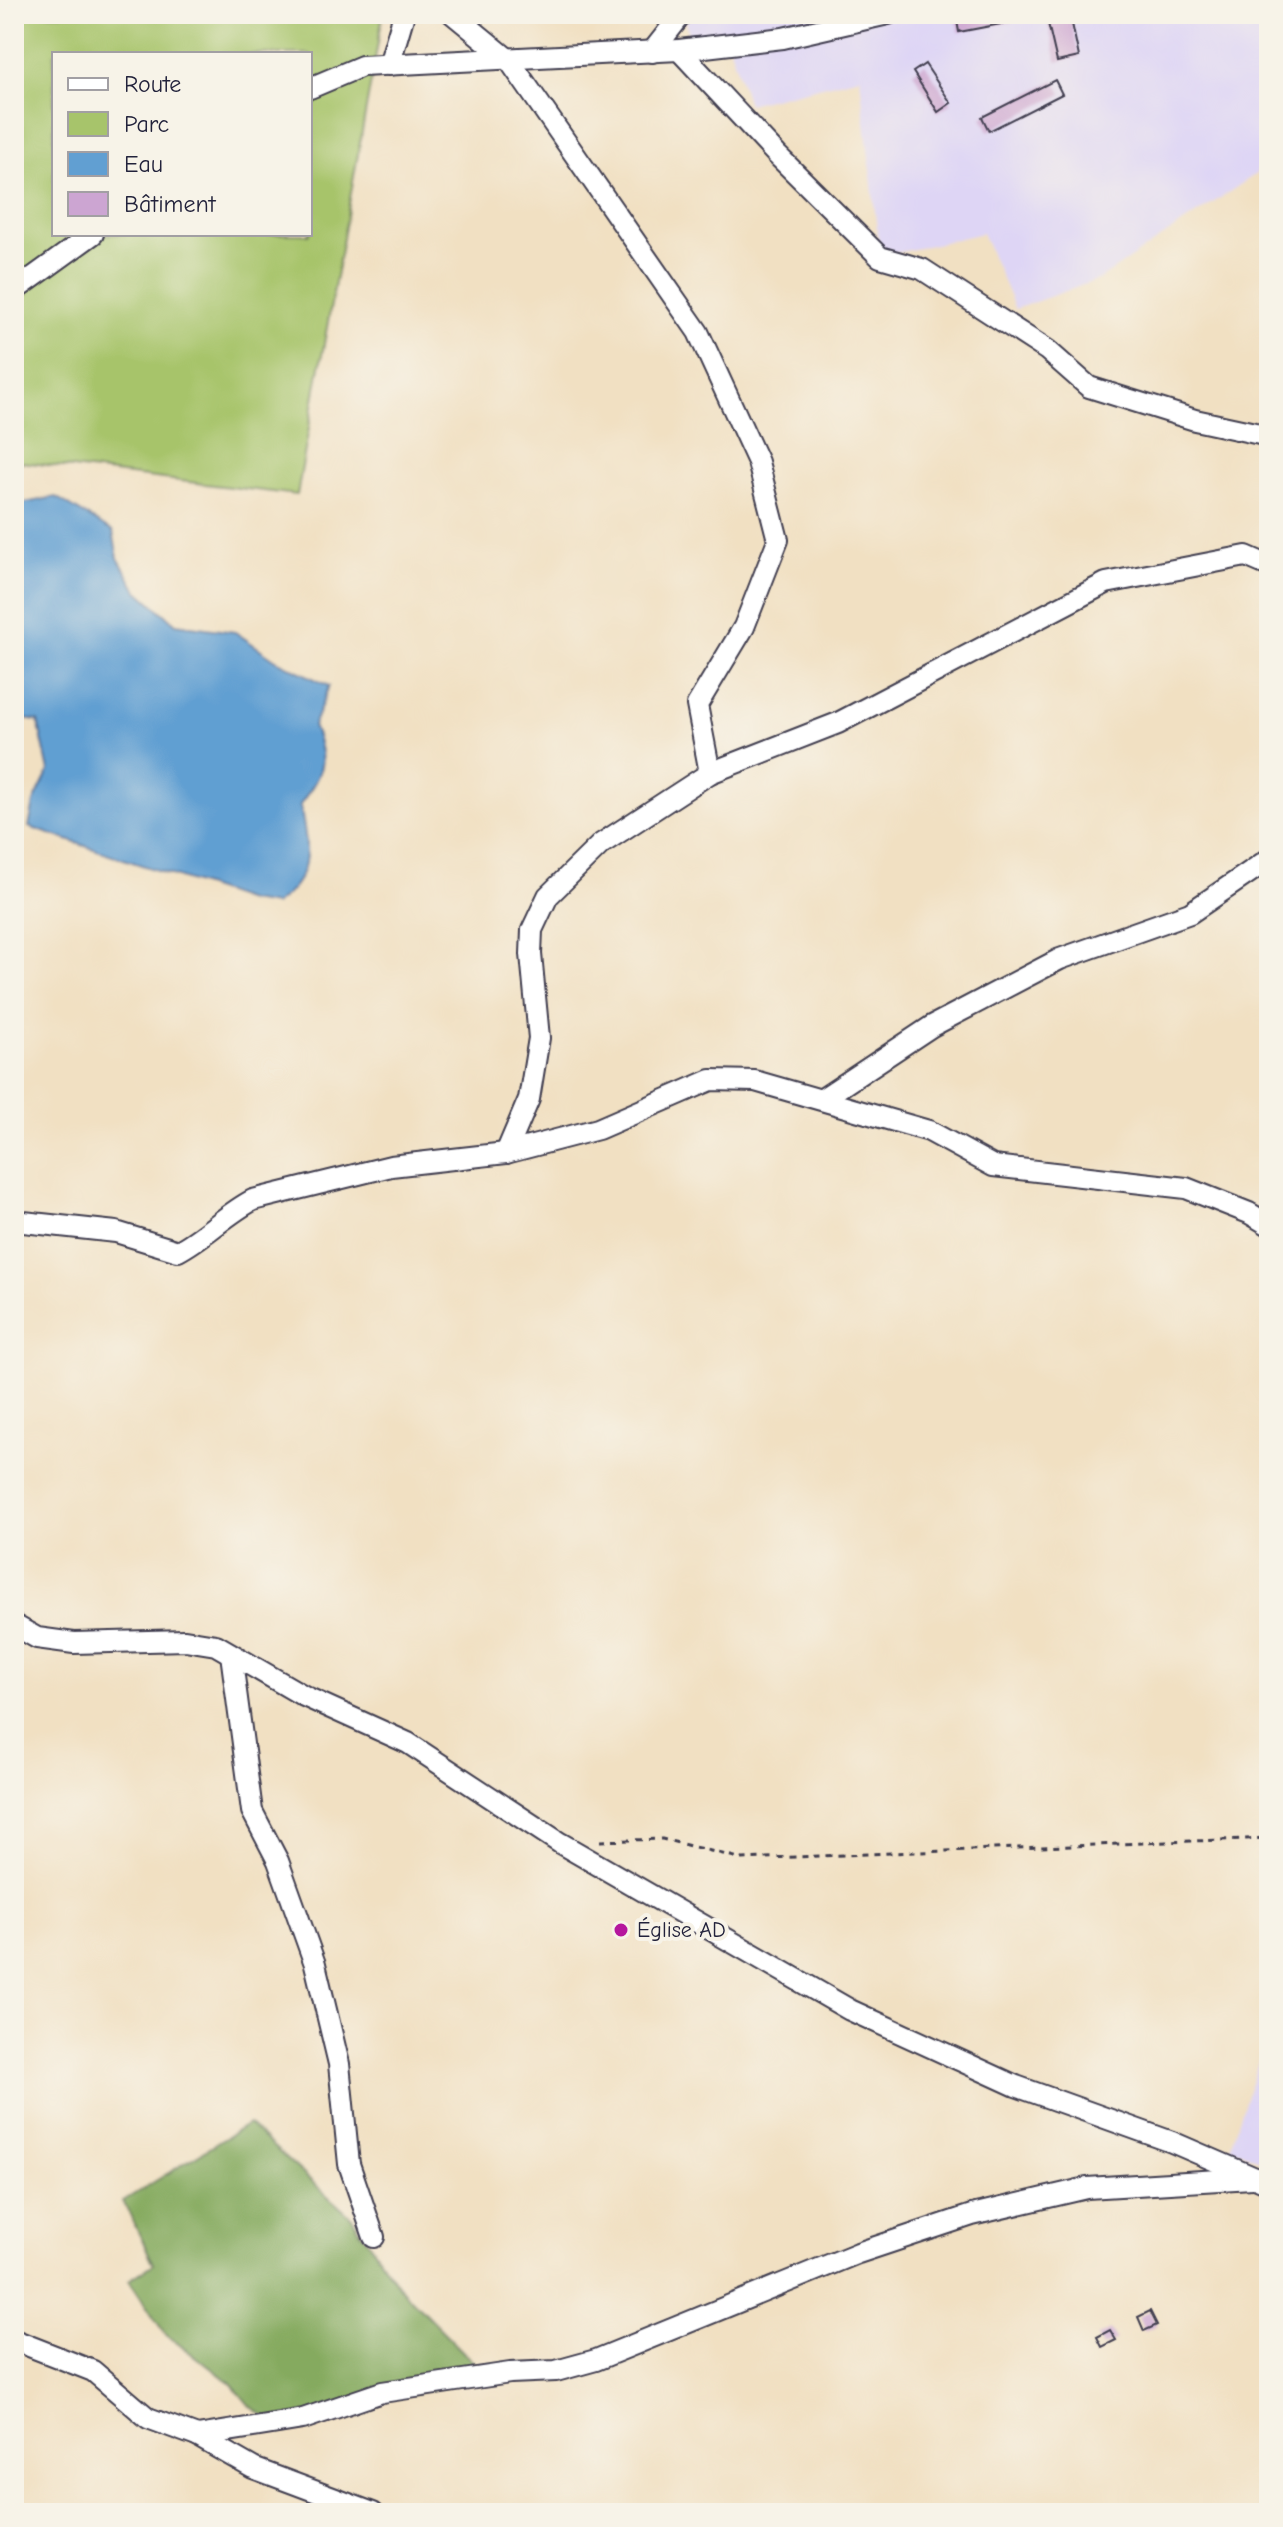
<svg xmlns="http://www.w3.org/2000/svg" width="1283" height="2527" font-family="'Comic Neue',sans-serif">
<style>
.built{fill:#ded5f5}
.green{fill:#a7c46b;stroke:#647353;stroke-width:2;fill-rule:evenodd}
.forest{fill:#85aa5f;stroke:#54664d;stroke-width:2}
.water{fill:#619fd2;stroke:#426086;stroke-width:2}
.building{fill:#cca5d2}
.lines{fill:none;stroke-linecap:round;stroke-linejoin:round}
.minor-casing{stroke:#413e4f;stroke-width:24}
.path{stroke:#413e4f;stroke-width:3;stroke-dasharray:6 6;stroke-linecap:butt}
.minor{stroke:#fff;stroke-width:20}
.poi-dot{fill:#b5179e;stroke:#f7f3e8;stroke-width:3}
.labels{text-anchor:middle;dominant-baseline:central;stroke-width:8;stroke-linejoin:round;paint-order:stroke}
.poi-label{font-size:22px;fill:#22223b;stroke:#f7f3e8;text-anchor:start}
</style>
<rect width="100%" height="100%" fill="#f7f3e8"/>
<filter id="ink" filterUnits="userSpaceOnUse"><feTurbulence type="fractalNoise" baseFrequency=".0125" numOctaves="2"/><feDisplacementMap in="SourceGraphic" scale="16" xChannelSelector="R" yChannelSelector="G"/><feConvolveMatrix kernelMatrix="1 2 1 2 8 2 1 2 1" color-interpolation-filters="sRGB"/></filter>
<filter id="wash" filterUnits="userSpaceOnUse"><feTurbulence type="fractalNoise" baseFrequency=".006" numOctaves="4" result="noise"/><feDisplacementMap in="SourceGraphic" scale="32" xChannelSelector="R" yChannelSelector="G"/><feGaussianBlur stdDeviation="1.8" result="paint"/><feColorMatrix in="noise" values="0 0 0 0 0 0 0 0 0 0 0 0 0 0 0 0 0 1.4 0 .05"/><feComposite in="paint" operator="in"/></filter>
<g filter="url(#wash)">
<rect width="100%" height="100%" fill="#f1e0c2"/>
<g class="built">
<polygon points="685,14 1256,14 1269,56 1269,137 1256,174 1100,279 1015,309 982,233 880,257 860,77 748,104 729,45 691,49"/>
<polygon points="1269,2029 1269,2163 1230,2147"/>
</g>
<path class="green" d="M14 14H383L297 495 14 461ZM54 54H310V234H54Z"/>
<polygon class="forest" points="248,2124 352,2218 398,2286 488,2377 277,2424 250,2406 231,2383 165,2334 129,2280 154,2264 123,2201"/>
<path class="water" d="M56 497 113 532 118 558 136 589 176 624 235 632 276 660 329 686 313 726C329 764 322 772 300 805 308 849 315 876 274 905L248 901 29 827 34 802 49 771 38 721 22 719 14 676V505Z"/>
<g id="blocks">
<g class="building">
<polygon points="1026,14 1027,19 959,32 956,15"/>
<polygon points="1070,14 1079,57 1057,62 1047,19"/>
<polygon points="925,64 951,103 938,112 913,72"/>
<polygon points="1055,80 1062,94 989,131 982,117"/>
<polygon points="1150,2311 1157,2325 1144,2331 1138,2317"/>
<polygon points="1110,2330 1116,2340 1102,2347 1097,2337"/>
</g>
</g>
</g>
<g filter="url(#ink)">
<use href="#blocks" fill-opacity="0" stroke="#413e4f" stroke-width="2"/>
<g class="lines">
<g class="minor-casing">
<g id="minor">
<polyline points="453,14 509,60 698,332 758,462 778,540 744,627 697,705 710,773"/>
<polyline points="679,50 777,155 880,257 922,269 1047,350 1089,387 1195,420 1269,436"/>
<polyline points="652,52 682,14"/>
<polyline points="389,65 404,14"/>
<polyline points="310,88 362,66 679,50 783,38 888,14"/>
<polyline points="14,291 93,234"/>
<polyline points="822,1099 932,1026 1060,959 1190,913 1269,859"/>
<polyline points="506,1153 529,1099 539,1038 531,954 532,930 548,896 601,844 710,773 838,723 1106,583 1246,556 1269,566"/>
<path d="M14 1221 116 1232 178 1251C205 1237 226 1214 253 1200L391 1166 506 1153 598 1129 711 1080 755 1081 929 1131 993 1166 1186 1188 1249 1213 1269 1225"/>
<polyline points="14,1625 37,1638 74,1643 185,1640 216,1645 304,1696 408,1743 560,1843 850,2010 1016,2086 1172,2142 1269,2184"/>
<polyline points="231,1654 252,1811 278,1861 315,1964 339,2064 349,2164 374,2237"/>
<polyline points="14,2340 93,2371 148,2418 197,2436 303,2419 382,2392 510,2373 556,2371 596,2360 858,2253 972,2215 1087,2188 1252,2178"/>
<polyline points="197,2436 253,2468 373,2513"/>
</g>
</g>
<polyline class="path" points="600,1841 662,1839 743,1859 1269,1838"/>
<use href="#minor" class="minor"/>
</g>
</g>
<circle class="poi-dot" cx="621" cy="1930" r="8"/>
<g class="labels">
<g class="poi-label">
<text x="637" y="1930">Église AD</text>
</g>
</g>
<rect width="1283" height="2527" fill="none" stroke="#f7f3e8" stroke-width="48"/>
<rect x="52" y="52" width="260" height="184" fill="#f7f3e8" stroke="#a29fa3" stroke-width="2"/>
<rect x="68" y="78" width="40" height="12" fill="#ffffff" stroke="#a29fa3" stroke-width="2"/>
<text x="124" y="92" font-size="24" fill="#22223b">Route</text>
<rect x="68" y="112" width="40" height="24" fill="#a7c46b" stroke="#a29fa3" stroke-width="2"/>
<text x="124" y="132" font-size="24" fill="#22223b">Parc</text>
<rect x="68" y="152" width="40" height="24" fill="#619fd2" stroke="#a29fa3" stroke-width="2"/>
<text x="124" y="172" font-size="24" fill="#22223b">Eau</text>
<rect x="68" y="192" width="40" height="24" fill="#cca5d2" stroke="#a29fa3" stroke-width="2"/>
<text x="124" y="212" font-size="24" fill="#22223b">Bâtiment</text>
</svg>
